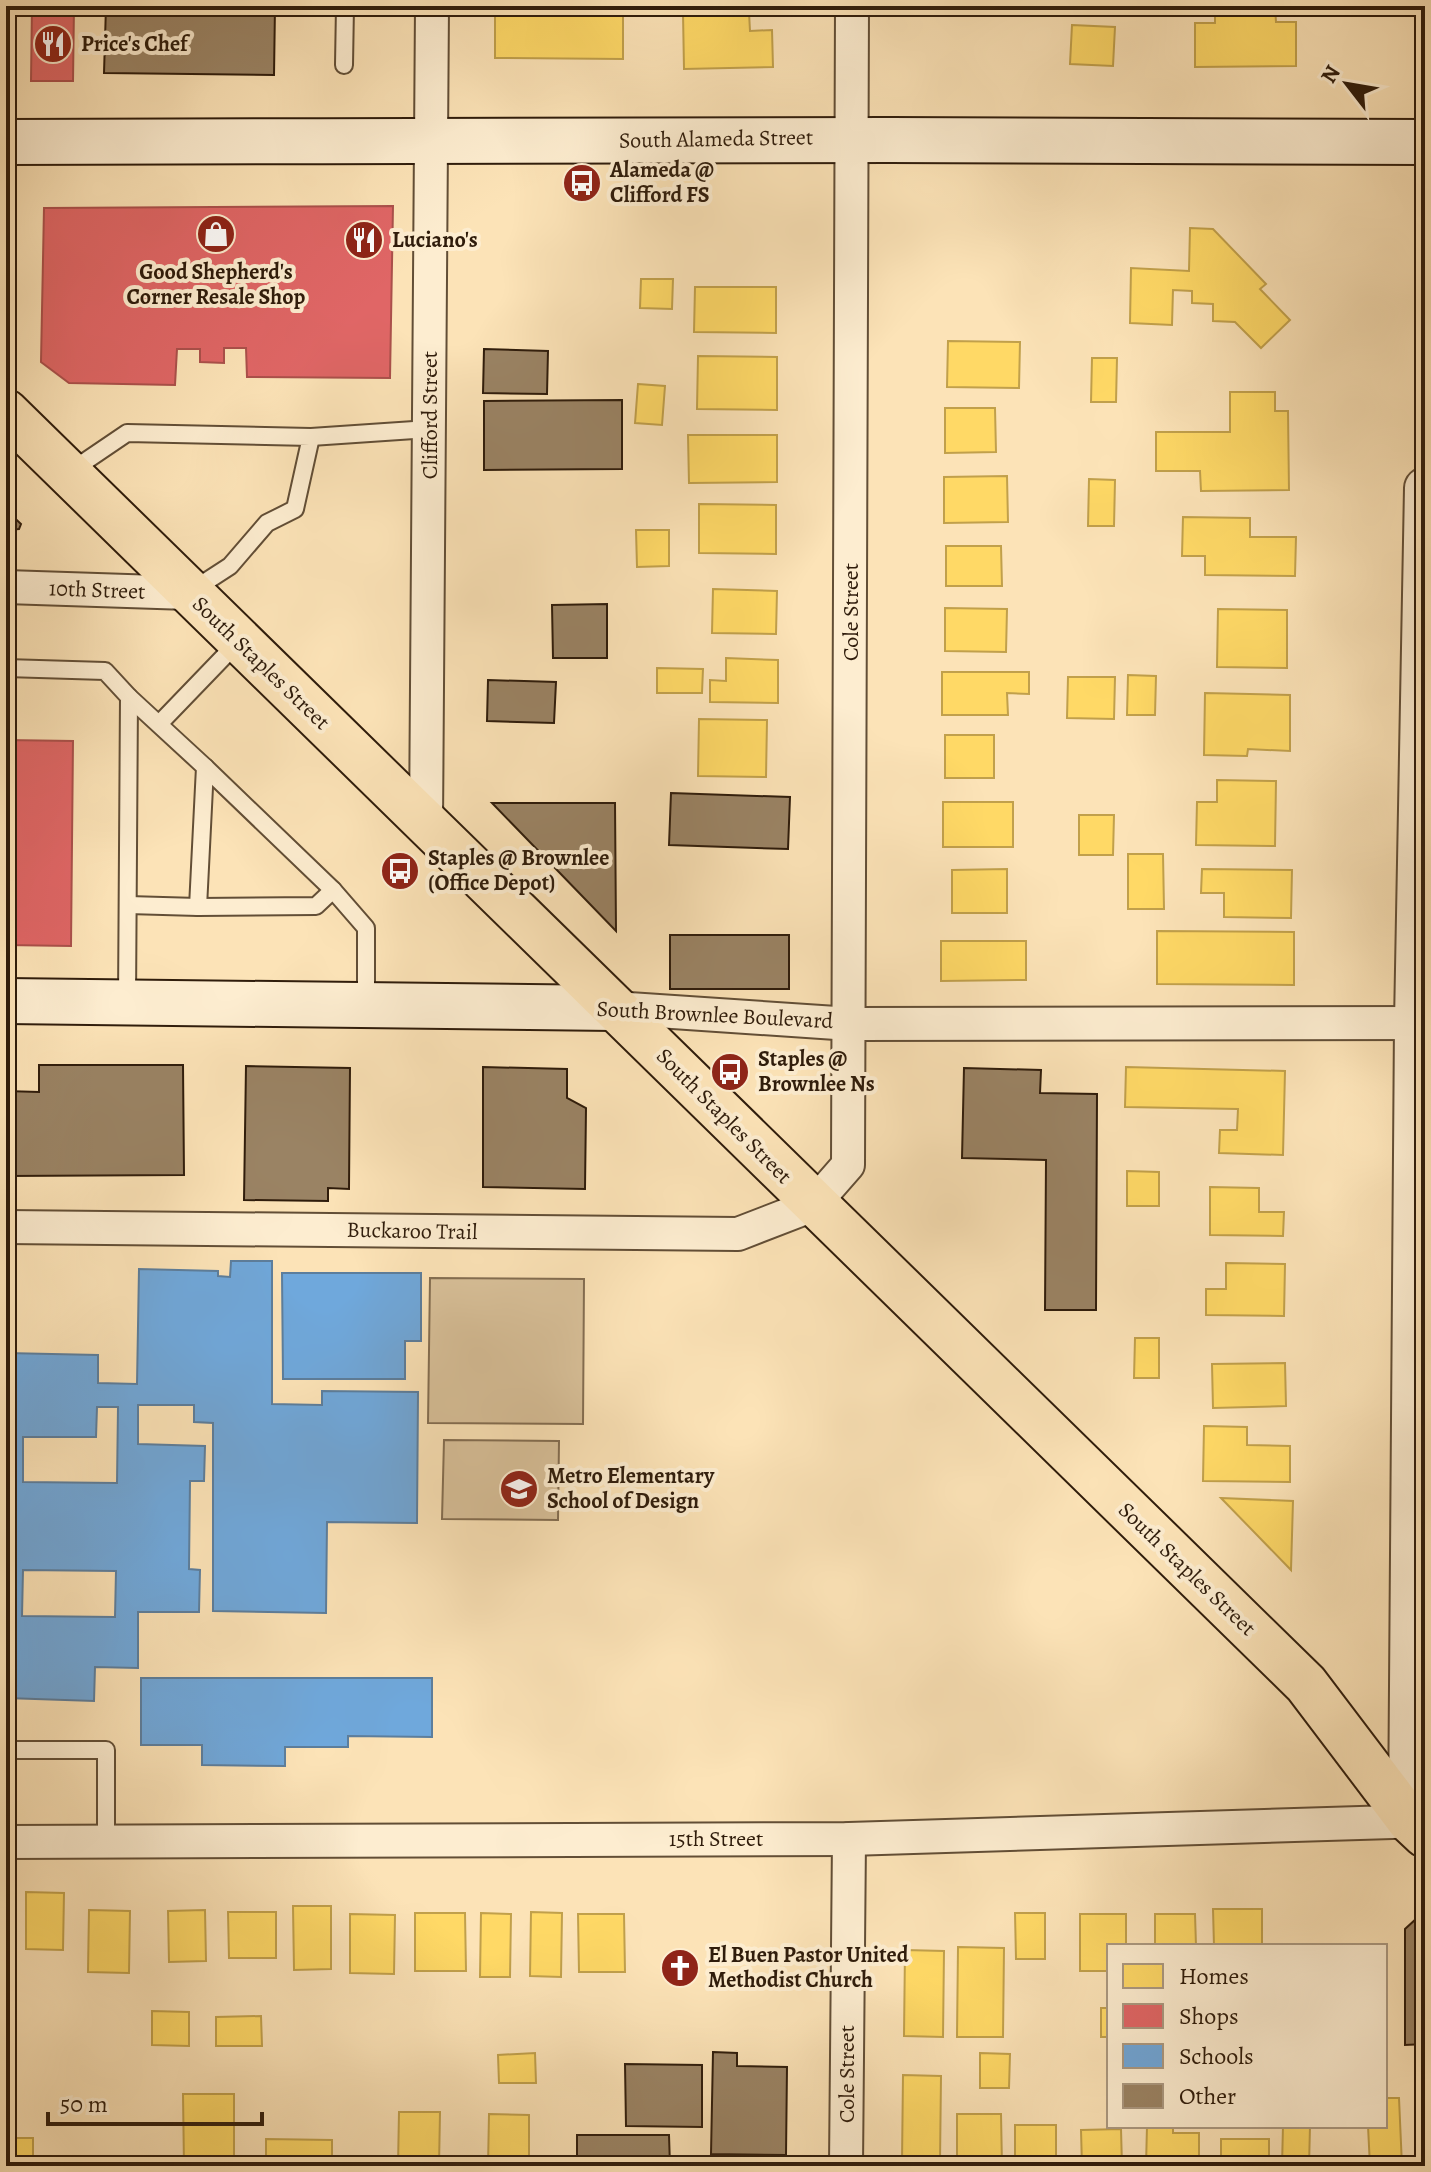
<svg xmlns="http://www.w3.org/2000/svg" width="1431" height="2172" font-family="Alegreya,serif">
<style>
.green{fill:#d9c19a;stroke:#846e52;stroke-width:2}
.homes{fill:#ffd966;stroke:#c1a04b;stroke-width:2}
.shops{fill:#e06666;stroke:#ab504b;stroke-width:2}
.schools{fill:#6fa8dc;stroke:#5c7e9d;stroke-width:2;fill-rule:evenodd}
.building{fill:#9a8364;stroke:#2f1c0b;stroke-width:2}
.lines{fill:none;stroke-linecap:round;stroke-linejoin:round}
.service-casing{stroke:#624e36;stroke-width:20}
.minor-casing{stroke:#624e36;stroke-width:36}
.tertiary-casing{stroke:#624e36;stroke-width:44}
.secondary-casing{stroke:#2f1c0b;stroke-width:48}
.primary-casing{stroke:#2f1c0b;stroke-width:48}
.service{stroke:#fdedd0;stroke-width:16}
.minor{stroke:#fdedd0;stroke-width:32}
.tertiary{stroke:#fdedd0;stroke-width:40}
.secondary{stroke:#fdedd0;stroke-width:44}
.primary{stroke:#fce3b7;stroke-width:44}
.labels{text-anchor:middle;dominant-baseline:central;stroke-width:8;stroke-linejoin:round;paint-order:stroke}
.poi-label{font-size:22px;font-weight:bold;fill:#2f1c0b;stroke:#fdedd0;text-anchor:start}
.street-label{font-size:22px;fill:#2f1c0b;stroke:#fdedd0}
</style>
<rect width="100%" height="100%" fill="#fce3b7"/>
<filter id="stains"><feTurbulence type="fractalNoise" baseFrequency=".0025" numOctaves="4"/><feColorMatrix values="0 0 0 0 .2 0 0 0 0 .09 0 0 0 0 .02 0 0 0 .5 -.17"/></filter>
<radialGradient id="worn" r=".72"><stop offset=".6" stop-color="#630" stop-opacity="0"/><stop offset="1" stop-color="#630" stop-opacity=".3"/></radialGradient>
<g class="green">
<polygon points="430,1278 584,1279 583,1424 428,1423"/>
<polygon points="444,1440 559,1441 558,1520 442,1519"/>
</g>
<g class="homes">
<polygon points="1215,6 1275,6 1276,22 1296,22 1296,66 1195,67 1195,23 1215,23"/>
<polygon points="495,12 623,13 623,59 495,58"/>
<polygon points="749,12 750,31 772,30 773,67 684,69 683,13"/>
<polygon points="1072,25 1115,27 1113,66 1070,64"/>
<polygon points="1190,228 1213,229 1266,284 1260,289 1290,320 1261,348 1235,322 1213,321 1213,304 1192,303 1192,291 1173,290 1172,325 1130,323 1131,268 1189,271"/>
<polygon points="641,279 673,279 672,309 640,308"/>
<polygon points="695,287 776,287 776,333 694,332"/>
<polygon points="948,341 1020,342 1019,388 947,387"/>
<polygon points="698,356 777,357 777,410 697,409"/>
<polygon points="1092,358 1117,358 1116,402 1091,402"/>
<polygon points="638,384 665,386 662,425 635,423"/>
<polygon points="1230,392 1275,392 1275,411 1288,411 1289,490 1201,491 1200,471 1156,471 1156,432 1230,432"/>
<polygon points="945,408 995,408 996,452 945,453"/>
<polygon points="688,435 777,435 777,482 689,483"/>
<polygon points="1007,476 1008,522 944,523 944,477"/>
<polygon points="1089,479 1115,480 1114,526 1088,526"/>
<polygon points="699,504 776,505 776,554 699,553"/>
<polygon points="1183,517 1250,518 1250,537 1296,537 1295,576 1205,575 1205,556 1182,556"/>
<polygon points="636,530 669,530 669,566 637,567"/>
<polygon points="946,546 1001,546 1002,586 946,586"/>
<polygon points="713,589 777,591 776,634 712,633"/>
<polygon points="945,608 1007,609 1006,652 945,651"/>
<polygon points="1218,609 1287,610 1287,668 1217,667"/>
<polygon points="726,658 778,660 778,703 710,702 710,680 726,681"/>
<polygon points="657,668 703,669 702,693 657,693"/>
<polygon points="942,672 1029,672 1029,694 1007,693 1008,715 942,715"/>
<polygon points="1128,675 1156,676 1155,715 1127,715"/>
<polygon points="1068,677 1115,677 1114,719 1067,718"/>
<polygon points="1205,693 1290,695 1290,751 1248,749 1247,756 1204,755"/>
<polygon points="699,719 767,720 766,777 698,776"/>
<rect x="945" y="735" width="49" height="43"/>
<polygon points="1217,780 1276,781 1275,846 1196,845 1197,802 1217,802"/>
<rect x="943" y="802" width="70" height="45"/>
<polygon points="1079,815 1114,815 1113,855 1079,855"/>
<polygon points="1128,854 1163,854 1164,909 1128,909"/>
<polygon points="1007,869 1007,913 952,913 952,870"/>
<polygon points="1202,869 1292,870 1291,918 1224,917 1224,893 1201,893"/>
<polygon points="1157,931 1294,932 1294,985 1157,984"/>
<polygon points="941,941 1026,941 1026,980 941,981"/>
<polygon points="1126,1067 1285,1071 1283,1155 1219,1153 1220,1130 1237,1130 1238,1109 1125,1107"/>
<polygon points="1127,1171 1159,1172 1159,1206 1127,1206"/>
<polygon points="1210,1187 1259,1188 1259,1212 1284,1212 1283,1236 1210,1235"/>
<polygon points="1226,1263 1285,1264 1284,1316 1206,1315 1206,1289 1226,1289"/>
<polygon points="1135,1338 1159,1338 1159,1378 1134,1378"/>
<polygon points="1285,1363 1286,1406 1213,1408 1212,1364"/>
<polygon points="1204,1426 1247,1427 1247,1445 1290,1446 1290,1482 1203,1481"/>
<polygon points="1221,1498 1293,1501 1291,1570"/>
<polygon points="26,1892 64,1893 63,1950 26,1949"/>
<polygon points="293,1906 331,1906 331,1969 294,1970"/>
<polygon points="1213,1909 1262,1909 1262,1946 1214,1946"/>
<polygon points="89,1910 130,1911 129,1973 88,1972"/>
<polygon points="205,1910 206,1961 169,1962 168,1911"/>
<polygon points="228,1912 276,1912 276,1958 229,1958"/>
<polygon points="531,1912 562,1913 561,1977 530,1976"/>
<polygon points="415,1913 465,1913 466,1971 415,1971"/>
<polygon points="481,1913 511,1914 510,1977 480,1977"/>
<polygon points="1015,1913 1045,1913 1045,1959 1016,1959"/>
<polygon points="350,1914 395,1915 394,1974 350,1973"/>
<polygon points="578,1914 624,1914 625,1972 579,1972"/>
<polygon points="1080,1914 1126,1914 1126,1946 1109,1946 1109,1971 1080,1971"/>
<polygon points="1155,1914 1195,1914 1196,1946 1155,1946"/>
<polygon points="958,1947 1004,1948 1003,2037 957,2037"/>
<polygon points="905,1950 944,1951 943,2037 904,2036"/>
<rect x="1101" y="2008" width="8" height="29"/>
<polygon points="152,2011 189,2012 189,2046 152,2045"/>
<polygon points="261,2016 262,2046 216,2046 216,2017"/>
<polygon points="535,2053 536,2083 499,2083 498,2055"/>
<polygon points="980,2053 1010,2054 1009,2088 980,2088"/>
<polygon points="903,2075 941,2076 940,2162 902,2162"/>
<polygon points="183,2094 234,2094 234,2162 184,2166"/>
<polygon points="1385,2098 1399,2098 1402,2166 1370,2166 1368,2126 1385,2126"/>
<polygon points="399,2112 440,2112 439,2166 398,2166"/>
<polygon points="489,2114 529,2115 529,2166 488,2166"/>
<polygon points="957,2114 1001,2114 1002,2166 957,2166"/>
<polygon points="1015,2125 1056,2125 1056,2166 1015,2162"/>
<polygon points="1147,2126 1173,2126 1173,2133 1199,2133 1199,2166 1146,2166"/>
<polygon points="1283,2126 1310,2126 1309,2166 1282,2166"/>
<polygon points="1121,2129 1122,2166 1082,2166 1081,2130"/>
<rect x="6" y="2138" width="27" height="28"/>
<polygon points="266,2139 332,2140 332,2166 266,2166"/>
<rect x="1221" y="2139" width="48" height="27"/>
</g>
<g class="shops">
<polygon points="32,6 74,6 73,81 31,81"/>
<polygon points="393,206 390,378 247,377 246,348 224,348 224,363 200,362 200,349 177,349 175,385 69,383 41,362 44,208"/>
<polygon points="6,740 73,741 71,946 6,945"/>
</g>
<g class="schools">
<path d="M231 1261H272V1404L322 1405V1391L418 1392 417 1523 327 1522 326 1613 213 1611V1423L194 1422V1405H138V1444L205 1446 204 1481H190L189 1569 200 1570 199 1612H138V1668L95 1667 94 1701 6 1698V1353L98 1355V1383L137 1384 139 1269 218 1271V1276L230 1277ZM97 1407H118L117 1483 23 1482V1437H96ZM23 1570 116 1571 115 1617 22 1616Z"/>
<polygon points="282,1273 421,1273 421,1341 405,1341 405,1379 283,1379"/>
<polygon points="141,1678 432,1678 432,1737 348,1736 348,1747 285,1747 285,1766 202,1765 202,1745 141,1745"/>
</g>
<g class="building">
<polygon points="106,6 275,6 274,75 104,73"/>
<polygon points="484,349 548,351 547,394 483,393"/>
<polygon points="622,400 622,469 484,470 484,401"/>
<polygon points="6,510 21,524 19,529 6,530"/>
<polygon points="607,604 607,658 553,658 552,605"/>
<polygon points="488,680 556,682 554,723 487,721"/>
<polygon points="671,793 790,797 788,849 669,845"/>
<polygon points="492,803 615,803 616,931"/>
<rect x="670" y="935" width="119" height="54"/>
<polygon points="39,1065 183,1065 184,1175 7,1176 6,1091 39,1092"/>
<polygon points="246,1066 350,1068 349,1189 328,1188 328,1201 244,1200"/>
<polygon points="483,1067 567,1069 567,1098 586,1108 585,1189 483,1187"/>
<polygon points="964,1068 1041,1070 1040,1093 1097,1094 1096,1310 1045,1310 1046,1160 962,1158"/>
<polygon points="1416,1919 1425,1928 1425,2044 1405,2045 1405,1929"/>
<polygon points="713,2052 737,2053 737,2066 787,2067 786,2155 711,2154"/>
<polygon points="625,2064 702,2065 702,2127 626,2126"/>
<polygon points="577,2135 669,2135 670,2166 577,2166"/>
</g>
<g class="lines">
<g class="service-casing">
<g id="service">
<polyline points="344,65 345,6"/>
<polyline points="311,437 429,429"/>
<polyline points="68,473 127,433 311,437 295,509 267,523 230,566 193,590"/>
<polyline points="6,668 105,671 129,697 127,1001"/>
<polyline points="129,697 205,767 198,907 316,906 333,890 366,928 366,1004"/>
<polyline points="159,724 238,642"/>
<polyline points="205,767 333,890"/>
<polyline points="128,905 198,907"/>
<polyline points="6,1750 106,1750 106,1841"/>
</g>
</g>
<g class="minor-casing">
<g id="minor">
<polyline points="6,587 188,593"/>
<polyline points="426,824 432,6"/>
<polyline points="614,1008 851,1024 1425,1023"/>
<polyline points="6,1227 738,1234 813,1205 848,1165 852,6"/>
<polyline points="6,1842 849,1839 1425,1821"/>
<polyline points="846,2166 849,1839"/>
</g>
</g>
<g class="tertiary-casing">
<polyline id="tertiary" points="1409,1820 1415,1023 1425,488"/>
</g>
<g class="secondary-casing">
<g id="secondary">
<path d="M6 142C479 141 952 138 1425 142"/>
<polyline points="6,1001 614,1008"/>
</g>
</g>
<g class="primary-casing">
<polyline id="primary" points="6,412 1306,1684 1409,1820 1425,1835"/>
</g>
<use href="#service" class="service"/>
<use href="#minor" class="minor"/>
<use href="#tertiary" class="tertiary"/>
<use href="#secondary" class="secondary"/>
<use href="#primary" class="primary"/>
</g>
<defs>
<g id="restaurant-disc" transform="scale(2)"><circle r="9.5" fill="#8f2418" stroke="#fdedd0"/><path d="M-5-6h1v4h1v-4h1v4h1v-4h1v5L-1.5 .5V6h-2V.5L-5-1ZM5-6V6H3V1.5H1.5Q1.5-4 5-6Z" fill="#fff"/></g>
<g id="bus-disc" transform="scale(2)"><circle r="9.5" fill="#8f2418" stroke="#fdedd0"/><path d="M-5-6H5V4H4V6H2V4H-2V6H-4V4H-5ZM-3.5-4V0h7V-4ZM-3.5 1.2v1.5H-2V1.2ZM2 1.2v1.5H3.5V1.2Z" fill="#fff"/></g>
<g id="shop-disc" transform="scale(2)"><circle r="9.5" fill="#8f2418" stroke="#fdedd0"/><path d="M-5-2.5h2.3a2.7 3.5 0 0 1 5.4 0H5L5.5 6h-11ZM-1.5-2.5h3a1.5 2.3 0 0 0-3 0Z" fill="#fff"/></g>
<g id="school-disc" transform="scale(2)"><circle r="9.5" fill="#8f2418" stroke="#fdedd0"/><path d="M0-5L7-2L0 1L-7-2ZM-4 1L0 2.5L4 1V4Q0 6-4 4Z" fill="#fff"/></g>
<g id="church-disc" transform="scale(2)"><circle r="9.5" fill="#8f2418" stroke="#fdedd0"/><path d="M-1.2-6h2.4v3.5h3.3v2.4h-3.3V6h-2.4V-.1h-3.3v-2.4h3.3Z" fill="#fff"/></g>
</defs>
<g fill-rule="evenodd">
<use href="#restaurant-disc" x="53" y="44"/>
<use href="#bus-disc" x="582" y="183"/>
<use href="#shop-disc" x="216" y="234"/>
<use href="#restaurant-disc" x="364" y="240"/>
<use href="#bus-disc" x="400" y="871"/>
<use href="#bus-disc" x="730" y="1072"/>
<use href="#school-disc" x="519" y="1489"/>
<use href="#church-disc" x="680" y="1968"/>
</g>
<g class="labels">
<g class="poi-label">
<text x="81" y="44">Price's Chef</text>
<text x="610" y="170">Alameda @<tspan x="610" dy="25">Clifford FS</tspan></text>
<text x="392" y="240">Luciano's</text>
<text x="216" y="272" text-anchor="middle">Good Shepherd's<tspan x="216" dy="25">Corner Resale Shop</tspan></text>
<text x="428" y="858">Staples @ Brownlee<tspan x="428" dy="25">(Office Depot)</tspan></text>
<text x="758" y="1059">Staples @<tspan x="758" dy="25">Brownlee Ns</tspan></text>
<text x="547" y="1476">Metro Elementary<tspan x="547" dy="25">School of Design</tspan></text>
<text x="708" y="1955">El Buen Pastor United<tspan x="708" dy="25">Methodist Church</tspan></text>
</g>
<g class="street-label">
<text transform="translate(716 139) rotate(-1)">South Alameda Street</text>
<text transform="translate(430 415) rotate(-90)">Clifford Street</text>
<text transform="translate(97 590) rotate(2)">10th Street</text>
<text transform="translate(851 612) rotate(-90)">Cole Street</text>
<text transform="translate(261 663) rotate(44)">South Staples Street</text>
<text transform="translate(715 1015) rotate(3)">South Brownlee Boulevard</text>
<text transform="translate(724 1116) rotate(45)">South Staples Street</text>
<text transform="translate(412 1231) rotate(1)">Buckaroo Trail</text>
<text transform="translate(1187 1569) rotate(44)">South Staples Street</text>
<text x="716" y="1839">15th Street</text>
<text transform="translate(847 2074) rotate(-90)">Cole Street</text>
</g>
</g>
<rect width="1431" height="2172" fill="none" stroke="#fce3b7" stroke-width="32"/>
<rect x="8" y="8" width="1415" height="2156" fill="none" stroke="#2f1c0b" stroke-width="4"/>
<rect x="16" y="16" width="1399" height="2140" fill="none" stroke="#2f1c0b" stroke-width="2"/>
<rect x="1107" y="1944" width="280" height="184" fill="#fdedd0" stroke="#ab9981" stroke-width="2"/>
<rect x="1123" y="1964" width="40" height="24" fill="#ffd966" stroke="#ab9981" stroke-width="2"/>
<text x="1179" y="1984" font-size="24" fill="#2f1c0b">Homes</text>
<rect x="1123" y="2004" width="40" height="24" fill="#e06666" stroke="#ab9981" stroke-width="2"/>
<text x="1179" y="2024" font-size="24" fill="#2f1c0b">Shops</text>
<rect x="1123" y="2044" width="40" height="24" fill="#6fa8dc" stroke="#ab9981" stroke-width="2"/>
<text x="1179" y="2064" font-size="24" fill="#2f1c0b">Schools</text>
<rect x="1123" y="2084" width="40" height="24" fill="#9a8364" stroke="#ab9981" stroke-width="2"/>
<text x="1179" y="2104" font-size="24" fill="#2f1c0b">Other</text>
<g transform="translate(1347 84) rotate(301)" stroke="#fdedd0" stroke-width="6" paint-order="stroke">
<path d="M0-6L14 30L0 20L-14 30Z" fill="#2f1c0b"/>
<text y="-12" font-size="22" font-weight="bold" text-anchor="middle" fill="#2f1c0b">N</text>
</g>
<path d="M48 2112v12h214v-12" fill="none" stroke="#2f1c0b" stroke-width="4"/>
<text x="60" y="2112" font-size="24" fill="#2f1c0b" stroke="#fdedd0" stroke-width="6" paint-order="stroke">50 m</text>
<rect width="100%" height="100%" filter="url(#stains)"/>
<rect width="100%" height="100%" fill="url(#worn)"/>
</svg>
